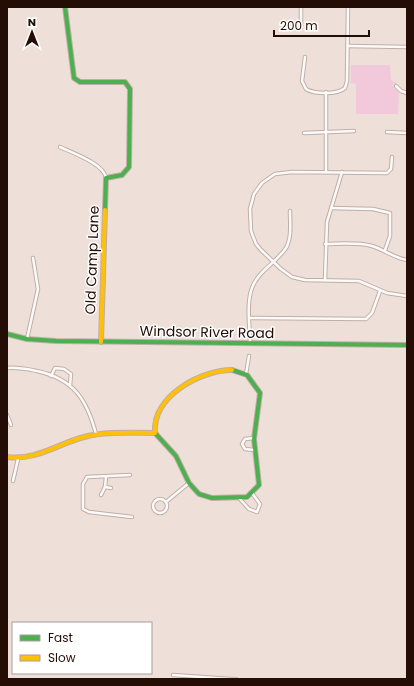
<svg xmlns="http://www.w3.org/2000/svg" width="414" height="686" font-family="Poppins,sans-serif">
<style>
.green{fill:#f1c9da}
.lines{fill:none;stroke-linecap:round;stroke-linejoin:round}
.street-casing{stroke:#c0aea7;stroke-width:4.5}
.fast-casing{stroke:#c0aea7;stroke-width:6}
.slow-casing{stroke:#c0aea7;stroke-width:6}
.street{stroke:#fcfaf9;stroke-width:2.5}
.fast{stroke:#4caf50;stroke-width:4}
.slow{stroke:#ffc107;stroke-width:4}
.labels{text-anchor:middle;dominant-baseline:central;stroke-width:3;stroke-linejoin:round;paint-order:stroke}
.street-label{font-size:14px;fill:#230d05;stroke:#fff}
</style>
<rect width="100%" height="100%" fill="#eee0d9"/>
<polygon class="green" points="351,65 390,65 391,80 396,83 392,85 399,93 398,114 356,114 356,84 351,83"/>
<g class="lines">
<g class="street-casing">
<g id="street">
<polyline points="301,7 301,24"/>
<polyline points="348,46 407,47"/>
<path d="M305 57 302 81 306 89C314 94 337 95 345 88L347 81 348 7"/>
<polyline points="396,86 401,91 407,93"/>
<polyline points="387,132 407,133"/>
<polyline points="304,133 354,131"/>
<path d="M60 147C73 153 104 164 106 178"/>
<polyline points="392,157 391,169 387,173 292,172 275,174 262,183 254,194 250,209 251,231 256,244 261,250 281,269 292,277 305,280 359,281 387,293 407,296"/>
<polyline points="326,172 326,92"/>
<polyline points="331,208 373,209 390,213 390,236 385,250"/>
<path d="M325 244C340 244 358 242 372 246 385 250 394 258 407 260"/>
<polyline points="325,280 327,222 342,172"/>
<polyline points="250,318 366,319 372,313 380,291"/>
<polyline points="27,339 38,289 33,258"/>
<path d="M250 343C250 326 246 304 252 288 258 271 276 263 286 248 292 238 290 222 290 211"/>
<path d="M7 368C18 367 27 369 37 371 74 379 87 400 96 434"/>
<polyline points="246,374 249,356"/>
<polyline points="51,376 55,368 64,369 71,374 70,385"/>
<polyline points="7,415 11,425"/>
<polyline points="254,450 245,449 242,444 245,439 254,438"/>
<polyline points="130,475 87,477 83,484 83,509 89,512 132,517"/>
<polyline points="106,477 105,487 111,488"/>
<polyline points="13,481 18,459"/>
<polyline points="101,495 105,487"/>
<polyline points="239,498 249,509 257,512 260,504 252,493"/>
<circle cx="160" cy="506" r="7"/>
<polyline points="166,502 189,483"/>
<polyline points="173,675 230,679"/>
<polyline points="230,679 236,679"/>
</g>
</g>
<g class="fast-casing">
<g id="fast">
<polyline points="65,7 74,78 80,82 125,82 130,89 129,167 122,175 106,178 105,210"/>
<polyline points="7,334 27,339 56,341 407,345"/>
<polyline points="155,433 176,456 189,483 199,494 212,498 247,497 259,485 254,439 260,393 247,375 232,370"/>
</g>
</g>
<g class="slow-casing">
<g id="slow">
<polyline points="101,342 105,210"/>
<path d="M7 457C36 461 57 444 84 437 107 431 131 433 155 433 152 396 201 370 232 370"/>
</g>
</g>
<use href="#street" class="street"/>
<use href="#fast" class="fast"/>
<use href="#slow" class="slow"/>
</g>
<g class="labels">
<g class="street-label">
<text transform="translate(92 260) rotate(-88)">Old Camp Lane</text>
<text transform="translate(207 332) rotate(1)">Windsor River Road</text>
</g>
</g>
<rect width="414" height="686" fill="none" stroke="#230d05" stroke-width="16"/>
<rect x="12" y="622" width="140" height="52" fill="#ffffff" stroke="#a79e9b"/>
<rect x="20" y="635" width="20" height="6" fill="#4caf50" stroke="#a79e9b"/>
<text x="48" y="642" font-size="12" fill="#230d05">Fast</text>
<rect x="20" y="655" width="20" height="6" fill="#ffc107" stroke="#a79e9b"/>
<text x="48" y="662" font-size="12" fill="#230d05">Slow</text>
<g transform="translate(32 32)" stroke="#ffffff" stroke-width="3" paint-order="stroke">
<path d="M0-3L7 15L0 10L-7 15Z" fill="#230d05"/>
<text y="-6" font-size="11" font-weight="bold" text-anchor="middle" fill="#230d05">N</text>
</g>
<path d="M274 30v6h95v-6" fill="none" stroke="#230d05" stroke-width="2"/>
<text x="280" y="30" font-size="12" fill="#230d05" stroke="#ffffff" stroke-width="3" paint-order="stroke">200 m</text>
</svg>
